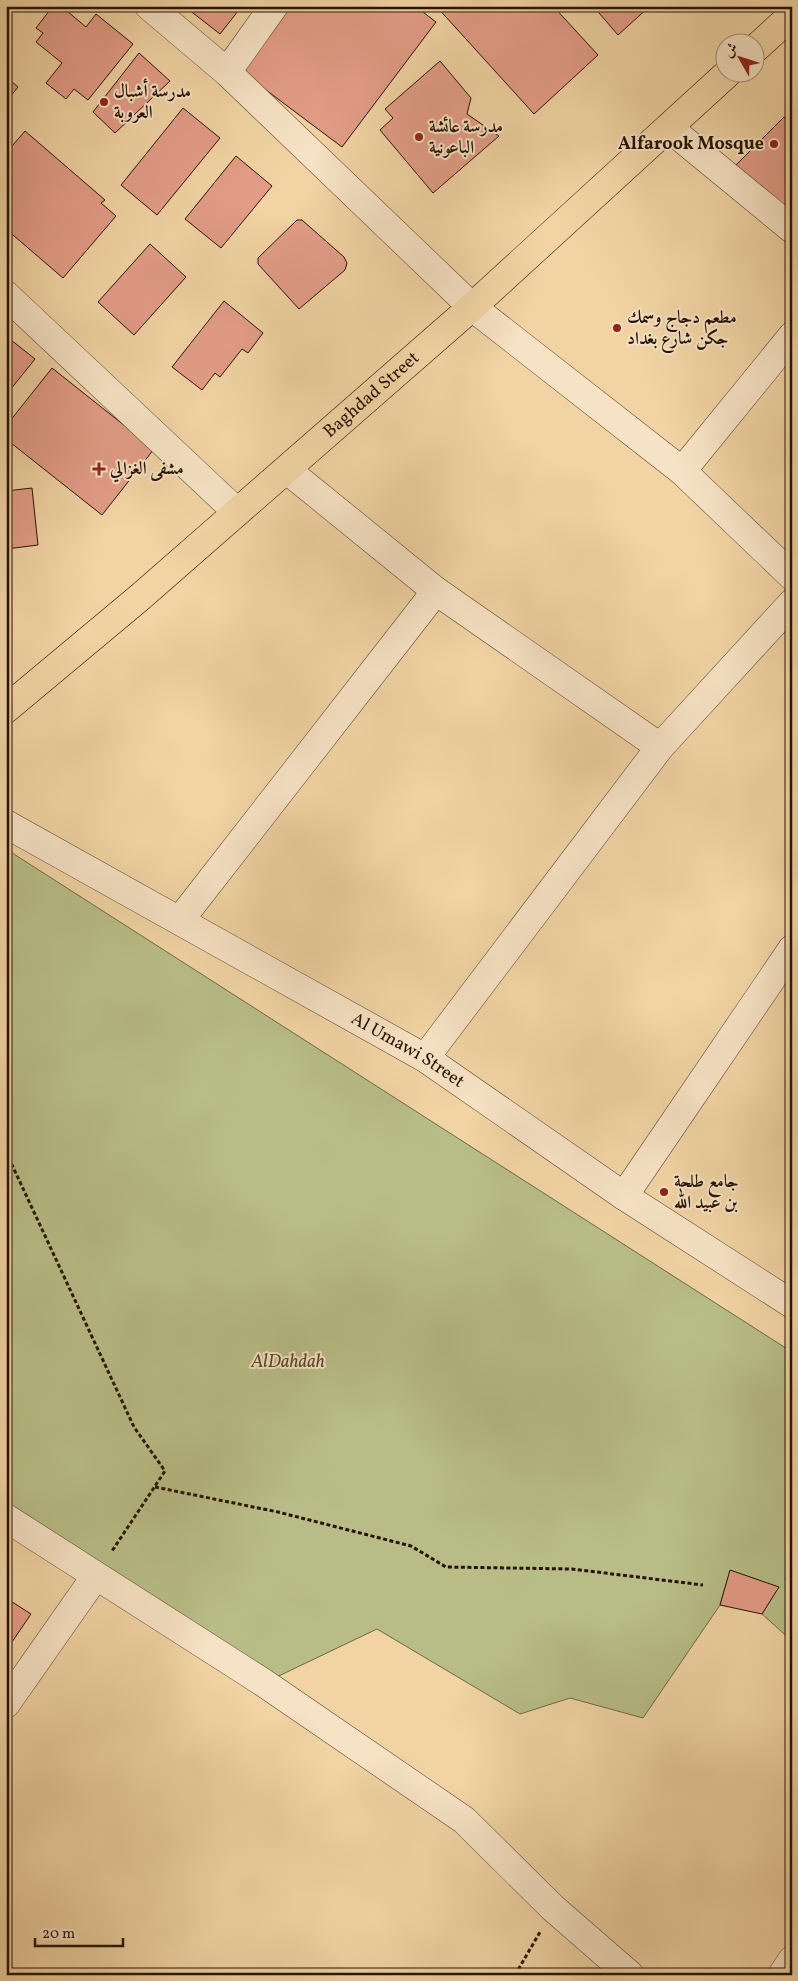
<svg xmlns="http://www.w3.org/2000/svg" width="798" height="1981" font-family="Vollkorn,Amiri,serif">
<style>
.green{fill:#b8bd87;stroke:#6f6844}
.building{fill:#e39d88;stroke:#261302}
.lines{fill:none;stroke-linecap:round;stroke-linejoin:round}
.minor-casing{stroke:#59432a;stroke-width:29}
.major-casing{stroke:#261302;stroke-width:29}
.path{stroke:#261302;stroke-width:3;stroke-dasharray:4 2.5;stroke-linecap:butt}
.minor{stroke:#f6e2c4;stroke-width:28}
.major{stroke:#f1d3a4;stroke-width:28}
.poi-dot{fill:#8f2418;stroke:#f6e2c4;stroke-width:2}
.labels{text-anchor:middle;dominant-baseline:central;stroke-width:4;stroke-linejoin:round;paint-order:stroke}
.poi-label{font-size:18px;font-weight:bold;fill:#261302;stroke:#f6e2c4;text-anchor:start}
.street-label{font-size:18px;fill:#261302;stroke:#f6e2c4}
.park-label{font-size:18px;font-style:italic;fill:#52462a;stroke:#f6e2c4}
</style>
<rect width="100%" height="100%" fill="#f1d3a4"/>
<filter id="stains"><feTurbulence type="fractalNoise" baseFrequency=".004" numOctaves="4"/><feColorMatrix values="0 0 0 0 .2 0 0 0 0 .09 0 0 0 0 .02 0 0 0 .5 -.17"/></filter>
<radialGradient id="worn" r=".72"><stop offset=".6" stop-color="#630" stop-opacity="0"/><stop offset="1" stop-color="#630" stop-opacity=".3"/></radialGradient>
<polygon class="green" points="6,849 792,1352 792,1641 762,1614 778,1587 730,1571 720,1605 643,1718 570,1698 520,1714 377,1629 264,1683 6,1518"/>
<g class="building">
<polygon points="53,6 61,6 86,27 96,14 133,44 88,100 74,89 66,99 46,83 62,63 36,42 43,33 36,28"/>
<polygon points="184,6 242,6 220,34"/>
<polygon points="280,6 415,6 436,22 342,147 234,66"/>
<polygon points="436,6 553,6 598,55 534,114"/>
<polygon points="593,6 650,6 618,35"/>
<polygon points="139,53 170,81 115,133 93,112"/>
<polygon points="440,61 471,98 467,114 499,136 433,193 380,130 393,118 385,109"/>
<polygon points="6,77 18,87 6,102"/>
<polygon points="183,108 220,138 157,215 121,185"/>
<polygon points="784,117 792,122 792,213 735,166"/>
<polygon points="25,131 105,200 101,203 116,216 63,278 6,229 6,153"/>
<polygon points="236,156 272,186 221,248 185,219"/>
<polygon points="297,220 302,220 344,257 347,263 345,270 299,309 258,264 258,258"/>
<polygon points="150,244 186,277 134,335 98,302"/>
<polygon points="224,301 263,333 248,353 242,349 220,377 215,373 202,390 172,367"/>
<polygon points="6,336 35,359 6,395"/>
<polygon points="52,368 154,449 102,515 6,439 6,426"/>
<polygon points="32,488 38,545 6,549 6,491"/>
<polygon points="730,1570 779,1587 762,1614 720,1605"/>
<polygon points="6,1598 31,1614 10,1645 6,1643"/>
</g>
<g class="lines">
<g class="minor-casing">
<g id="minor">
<polyline points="149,6 227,72 472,307 682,471 792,576"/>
<polyline points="227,72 274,6"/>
<polyline points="669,128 792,229"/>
<polyline points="6,295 237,512"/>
<polyline points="287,470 436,591 660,747"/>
<polyline points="682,471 792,336"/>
<path id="s1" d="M6 824 425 1058 624 1196 792 1304"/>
<polyline points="180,920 436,591"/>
<polyline points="425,1058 660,747 792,603"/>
<polyline points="624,1196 792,949"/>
<polyline points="6,1518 264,1683 464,1820 553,1908 630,1975"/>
<polyline points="6,1704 95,1577"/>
<polyline points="782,1975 792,1960"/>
</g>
</g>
<g class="major-casing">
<g id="major">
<polyline points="756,48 792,15"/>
<path id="s2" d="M6 709 139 598 472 307 729 72"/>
</g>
</g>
<g class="path">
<polyline points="6,1152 134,1427 165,1471 112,1551"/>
<polyline points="155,1487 278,1512 411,1546 446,1567 572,1569 703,1585"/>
<polyline points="792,1566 787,1579 792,1580"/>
<polyline points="515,1975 540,1932"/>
</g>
<use href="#minor" class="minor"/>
<use href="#major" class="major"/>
</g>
<g class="poi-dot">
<circle cx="104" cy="102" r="5"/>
<circle cx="419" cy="137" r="5"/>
<circle cx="774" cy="144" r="5"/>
<circle cx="617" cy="328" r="5"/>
<path d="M96.5 461.5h5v5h5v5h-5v5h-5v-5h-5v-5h5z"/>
<circle cx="664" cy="1192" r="5"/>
</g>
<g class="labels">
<g class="poi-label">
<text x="114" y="92">مدرسة أشبال<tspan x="114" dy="21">العروبة</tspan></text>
<text x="429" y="127">مدرسة عائشة<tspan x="429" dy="21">الباعونية</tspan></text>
<text x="764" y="144" text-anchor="end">Alfarook Mosque</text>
<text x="627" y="318">مطعم دجاج وسمك<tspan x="627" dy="21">جكن شارع بغداد</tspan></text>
<text x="110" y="469">مشفى الغزالي</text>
<text x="674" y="1182">جامع طلحة<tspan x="674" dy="21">بن عبيد الله</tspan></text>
</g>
<g class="street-label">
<text stroke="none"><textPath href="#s2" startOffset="482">Baghdad Street</textPath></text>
<text stroke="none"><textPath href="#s1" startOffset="461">Al Umawi Street</textPath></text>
</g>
<g class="park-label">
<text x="288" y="1362">AlDahdah</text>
</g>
</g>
<rect width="798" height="1981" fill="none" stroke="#f1d3a4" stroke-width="25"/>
<rect x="8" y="8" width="783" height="1966" fill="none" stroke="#261302" stroke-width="2.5"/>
<rect x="12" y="12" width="773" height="1956" fill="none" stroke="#261302"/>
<g transform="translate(740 58) rotate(309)"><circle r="24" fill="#f6e2c4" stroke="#a38f76"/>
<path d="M0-4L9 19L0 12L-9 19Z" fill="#8f2418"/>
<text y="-8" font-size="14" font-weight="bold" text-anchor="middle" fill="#261302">ش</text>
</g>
<path d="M35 1938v8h88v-8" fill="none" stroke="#261302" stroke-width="2.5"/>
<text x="42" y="1938" font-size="15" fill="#261302" stroke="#f6e2c4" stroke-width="4" paint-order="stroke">20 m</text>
<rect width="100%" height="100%" filter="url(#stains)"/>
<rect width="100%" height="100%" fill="url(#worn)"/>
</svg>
